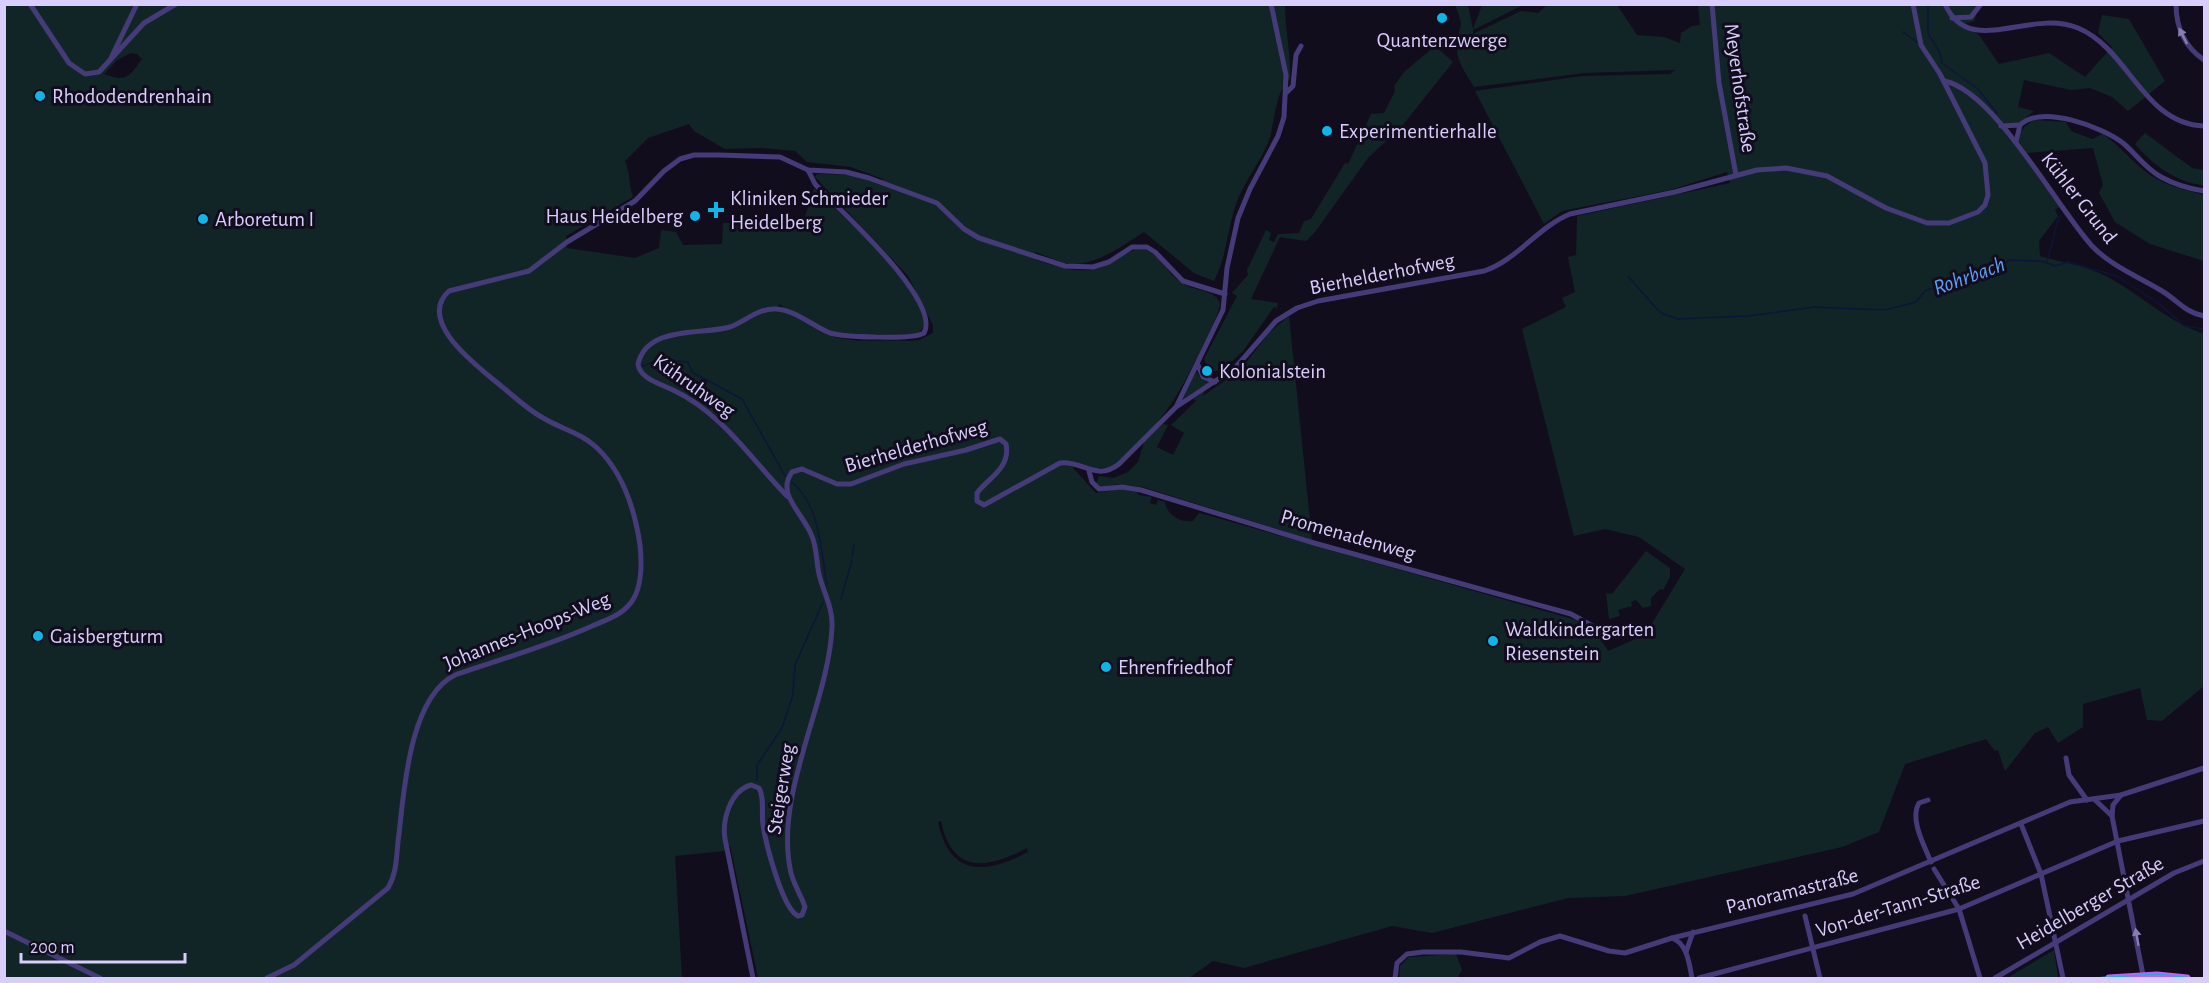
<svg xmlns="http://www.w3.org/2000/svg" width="2209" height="983" font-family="'Alegreya Sans',sans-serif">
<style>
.green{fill:#112527;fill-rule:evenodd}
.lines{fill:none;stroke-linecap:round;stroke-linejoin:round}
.stream{stroke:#0c1638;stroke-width:1.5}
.minor{stroke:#453b79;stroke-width:5}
.major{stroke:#cf5bf4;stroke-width:7}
.tram{stroke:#0fb5e6;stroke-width:1.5}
.oneway{fill:#877db4}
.poi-dot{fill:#0fb5e6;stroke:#120d1d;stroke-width:2}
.labels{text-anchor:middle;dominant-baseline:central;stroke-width:6;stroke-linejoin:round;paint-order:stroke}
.poi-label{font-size:21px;fill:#d8cdfc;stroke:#120d1d;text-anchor:start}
.street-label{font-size:21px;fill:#d8cdfc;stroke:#120d1d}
.water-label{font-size:22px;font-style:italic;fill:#619ef5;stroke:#120d1d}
</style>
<rect width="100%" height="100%" fill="#120d1d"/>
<g class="green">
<path d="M1717 4 1977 5 1975 21 1963 24 1979 35 1999 64 2049 53 2085 77 2112 47 2098 33 2102 15 2129 19 2165 81 2128 111 2112 97 2090 88 2071 90 2024 80 2018 107 2034 111 2019 123 2002 124 2059 207 2055 210 2058 216 2039 241 2040 256C2061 262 2086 266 2106 276 2140 294 2168 322 2204 334V686L2162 721 2147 720 2140 688 2083 704V727L2058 743 2048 727 2035 733 2005 771 1998 750 1995 751 1986 739 1905 764 1879 832 1842 847 1625 896 1568 898 1432 933 1392 926 1244 968 1213 961 1189 978H758L730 845 724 851 675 856 682 978H5V5H1285C1285 30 1291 53 1290 79 1273 94 1276 123 1268 143 1258 166 1241 185 1234 210 1227 234 1226 258 1214 281L1194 273 1144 232C1123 245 1092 269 1066 263 1055 261 1045 255 1035 252L1037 260C1058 267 1081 275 1103 267 1119 260 1128 247 1147 250 1162 258 1169 276 1185 285 1196 291 1217 290 1220 304 1217 320 1209 333 1202 347 1179 396 1158 430 1114 465 1100 472 1089 467 1076 462L1073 468 1096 493 1120 489 1137 492 1139 495 1152 497 1150 503 1156 505 1158 500 1165 502C1167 515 1180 523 1193 521L1199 513 1207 515 1583 622 1595 631 1608 651 1640 637 1648 630 1685 569 1639 537 1605 529 1574 536 1522 329 1566 307 1562 298 1575 292 1568 257 1576 255 1577 216 1730 183 1727 172 1670 190 1562 211 1544 224 1475 91 1582 76 1670 74 1675 70 1584 73 1474 87C1467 75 1456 61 1457 47 1459 24 1465 28 1455 5H1468L1473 29 1482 5H1523L1473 30V34L1521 11 1538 13 1547 5H1617L1637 35 1664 37 1680 43 1681 33 1692 26 1700 25 1698 5ZM131 53 137 54 142 59C128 78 127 82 104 74L117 60ZM689 124 694 131 725 149 761 148 795 151 807 162 851 167 883 179V184L852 175 817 174 815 177 908 276 933 325V333L919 340 908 341C882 339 853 344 828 335 811 329 796 312 777 311L779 304C789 311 819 327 832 331 841 334 911 337 918 333 922 331 924 325 924 321 923 286 840 214 814 188L804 220 785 223H723L722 244 683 245 676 232 661 230 659 248 635 258 567 248 566 236 633 197C628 184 631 174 625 161L648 138ZM941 821C952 875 988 869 1027 848L1028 852C986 874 950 878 938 822Z"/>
<polygon points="1435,46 1453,62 1402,126 1368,158 1315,232 1306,241 1280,237 1251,299 1278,303 1277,308 1274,307 1243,351 1224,369 1211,372 1204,359 1237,296 1232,293 1248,275 1247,270 1266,230 1271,233 1269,240 1274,242 1278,234 1299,233 1304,221 1311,219 1345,163 1348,164 1371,114 1384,113 1395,91 1394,86 1404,72"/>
<path d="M2036 120 2066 122 2071 131 2092 139 2103 134C2121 147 2134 164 2150 175 2166 186 2186 190 2204 195V261L2150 244 2115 222 2099 193 2103 185 2093 148 2027 153 2019 142C2020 130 2025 124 2036 120Z"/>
<path d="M2145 133 2192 168 2204 170V185C2178 184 2152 164 2135 144Z"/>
<polygon points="1289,316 1312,540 1143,487 1118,484 1099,487 1096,484 1099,476 1113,478 1128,472 1138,462 1144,442 1163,424 1168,425 1157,447 1173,455 1184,433 1171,425 1196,401 1193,399 1205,391 1203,396 1240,370 1270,332"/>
<polygon points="1196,371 1201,379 1209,383 1183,399"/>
<polygon points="1646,551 1670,568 1670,577 1663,590 1660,589 1651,598 1651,606 1643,608 1636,600 1631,602 1632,606 1618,610 1620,616 1609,619 1606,593 1612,594"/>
<polygon points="2054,950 2058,977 2006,978 2009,977"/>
<polygon points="1456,954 1462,970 1457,978 1399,978 1400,966 1409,957"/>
</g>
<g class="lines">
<g class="stream">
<polyline points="1928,4 1928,33 1940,53 1942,63 1978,89 1997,113"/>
<polyline points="1903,32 1917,42"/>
<polyline points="2047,262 2059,216"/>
<polyline points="1628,276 1655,307 1663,314 1678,319 1748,316 1814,307 1885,310 1916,302 1926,290 1974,278 2010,260 2041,261 2055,266 2068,262 2117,276 2162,306 2184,326 2204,329"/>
<polyline points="641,367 660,359 688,362 692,372 742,399 785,476"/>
<path d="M791 481C821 507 820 548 827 584"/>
<polyline points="852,557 854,545"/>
<polyline points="841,599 852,560"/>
<polyline points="757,780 757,765 782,728 793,695 795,665 823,602"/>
<polyline points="4,976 6,978"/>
</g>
<g class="minor">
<polyline points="30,4 69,63 85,74 99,72 144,23 176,4"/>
<polyline points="1712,4 1719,83 1736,175"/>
<path d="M1945 4C1969 59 2029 8 2078 28 2129 49 2143 124 2204 126"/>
<path d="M2176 4C2176 27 2185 47 2204 60"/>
<polyline points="1952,18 1971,17 1981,4"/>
<polyline points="111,58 137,4"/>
<path d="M1944 81C1994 90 2057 208 2092 246 2111 266 2139 277 2162 291 2177 300 2186 313 2204 316"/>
<polyline points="1287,92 1293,86 1296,55 1301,46"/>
<polyline points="2001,126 2020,125"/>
<path d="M2016 142 2020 125C2042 104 2102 127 2123 143 2136 154 2145 168 2161 177 2174 184 2190 189 2204 191"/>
<polyline points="1198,365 1203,377 1215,382"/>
<polyline points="1177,405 1223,310 1227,268 1238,218 1250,189 1278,136 1284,117 1286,75 1271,4"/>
<polyline points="1089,471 1092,482 1099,489 1122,487 1141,490 1314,543 1571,614 1605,633"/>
<path d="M787 496C750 458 722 413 673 390 661 384 640 379 638 364 647 325 703 335 730 327 746 321 758 308 776 309 796 310 812 326 830 333 843 337 915 340 924 333 942 300 837 208 815 184L808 170"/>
<polyline points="2066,758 2069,775 2087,800"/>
<polyline points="2094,799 2112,816 2143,975"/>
<path d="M1928 800 1919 803C1909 819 1925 847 1931 862"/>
<polyline points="2112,816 2113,805 2121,795"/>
<polyline points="2021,824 2041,874 2063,978"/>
<polyline points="1934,869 1959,909 1980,978"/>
<polyline points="1805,916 1820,978"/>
<polyline points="4,931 100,978"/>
<path d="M1672 938C1688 944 1689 964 1692 978"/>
<polyline points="1686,952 1693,932"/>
<path d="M267 978 294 965 388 888C398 871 396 853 399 834 404 789 410 697 455 675 501 659 548 646 592 626 604 621 619 616 628 606 642 592 642 564 640 545 635 511 623 472 596 447 581 433 562 429 545 419 529 411 515 397 501 386 480 368 415 322 449 291L529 271 567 242 635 201 664 171 680 159 694 155H719L780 157 808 170 846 172 869 178 937 203 964 229 979 238 1065 266 1093 267 1109 262 1132 247H1147L1155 252 1183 281 1225 294"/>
<path d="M753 978 725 839C722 820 730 791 751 785L759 788C765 799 761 813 763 825 766 844 782 908 798 916L802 915 805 907C801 895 794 885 791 873 773 795 829 703 832 627 833 607 823 592 819 574 816 560 817 546 811 534 805 520 793 508 788 494 786 487 787 479 792 472L802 469 837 484H851L904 464 966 450 1000 439 1006 444C1011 468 988 478 977 493V501L984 505 1060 463C1083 460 1096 482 1119 464L1176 407 1235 368 1276 321 1297 308 1318 301 1484 271C1517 260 1538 227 1570 214L1675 192 1757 170 1786 168 1827 176 1886 208 1927 223H1949L1978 212 1985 205 1988 195 1985 163 1940 74 1921 45 1913 4"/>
<polyline points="1395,978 1397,963 1407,954 1423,952 1461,952 1509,958 1540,942 1560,936 1609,951 1625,953 1672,938 1853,894 2070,802 2121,795 2204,768"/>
<polyline points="1699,978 1959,909 2118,841 2204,821"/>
<polyline points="1995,978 2174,873 2204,861"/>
</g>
<polyline class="major" points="2109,978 2157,975 2187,978"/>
<polyline class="tram" points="2095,978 2157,974 2192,978"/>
</g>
<defs><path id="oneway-solid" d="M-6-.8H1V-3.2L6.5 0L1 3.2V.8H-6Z" transform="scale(1.5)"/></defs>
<g class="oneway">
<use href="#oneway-solid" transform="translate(2183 36) rotate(-117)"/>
<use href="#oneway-solid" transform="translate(2137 937) rotate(-100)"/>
</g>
<g class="poi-dot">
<circle cx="1442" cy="18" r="6"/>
<circle cx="40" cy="96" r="6"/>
<circle cx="1327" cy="131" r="6"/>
<path d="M713 201h6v6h6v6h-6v6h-6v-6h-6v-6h6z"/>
<circle cx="695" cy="216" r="6"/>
<circle cx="203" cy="219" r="6"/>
<circle cx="1207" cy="371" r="6"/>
<circle cx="38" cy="636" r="6"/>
<circle cx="1493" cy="641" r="6"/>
<circle cx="1106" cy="667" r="6"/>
</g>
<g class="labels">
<g class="poi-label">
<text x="1442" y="40" text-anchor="middle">Quantenzwerge</text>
<text x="52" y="96">Rhododendrenhain</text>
<text x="1339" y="131">Experimentierhalle</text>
<text x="730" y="198">Kliniken Schmieder<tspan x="730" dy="24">Heidelberg</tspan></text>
<text x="683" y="216" text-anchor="end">Haus Heidelberg</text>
<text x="215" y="219">Arboretum I</text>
<text x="1219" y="371">Kolonialstein</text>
<text x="1505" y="629">Waldkindergarten<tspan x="1505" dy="24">Riesenstein</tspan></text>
<text x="50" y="636">Gaisbergturm</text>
<text x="1118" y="667">Ehrenfriedhof</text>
</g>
<g class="street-label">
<text transform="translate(1740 88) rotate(82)">Meyerhofstraße</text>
<text transform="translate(2079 198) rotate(52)">Kühler Grund</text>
<text transform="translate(1382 274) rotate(-11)">Bierhelderhofweg</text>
<text transform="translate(694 386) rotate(35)">Kühruhweg</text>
<text transform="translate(916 446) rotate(-16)">Bierhelderhofweg</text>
<text transform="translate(1348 535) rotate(16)">Promenadenweg</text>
<text transform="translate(527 631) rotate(-22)">Johannes-Hoops-Weg</text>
<text transform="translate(781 789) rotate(-81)">Steigerweg</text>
<text transform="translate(1792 891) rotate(-14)">Panoramastraße</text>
<text transform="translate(2090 903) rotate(-30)">Heidelberger Straße</text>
<text transform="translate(1898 906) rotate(-17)">Von-der-Tann-Straße</text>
</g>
<g class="water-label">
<text transform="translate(1969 276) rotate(-20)">Rohrbach</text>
</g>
</g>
<rect width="2209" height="983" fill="none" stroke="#d8cdfc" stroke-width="12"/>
<path d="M21 953v9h164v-9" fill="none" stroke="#d8cdfc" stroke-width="3"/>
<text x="30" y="953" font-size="18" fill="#d8cdfc" stroke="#120d1d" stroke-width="4.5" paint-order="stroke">200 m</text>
</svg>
